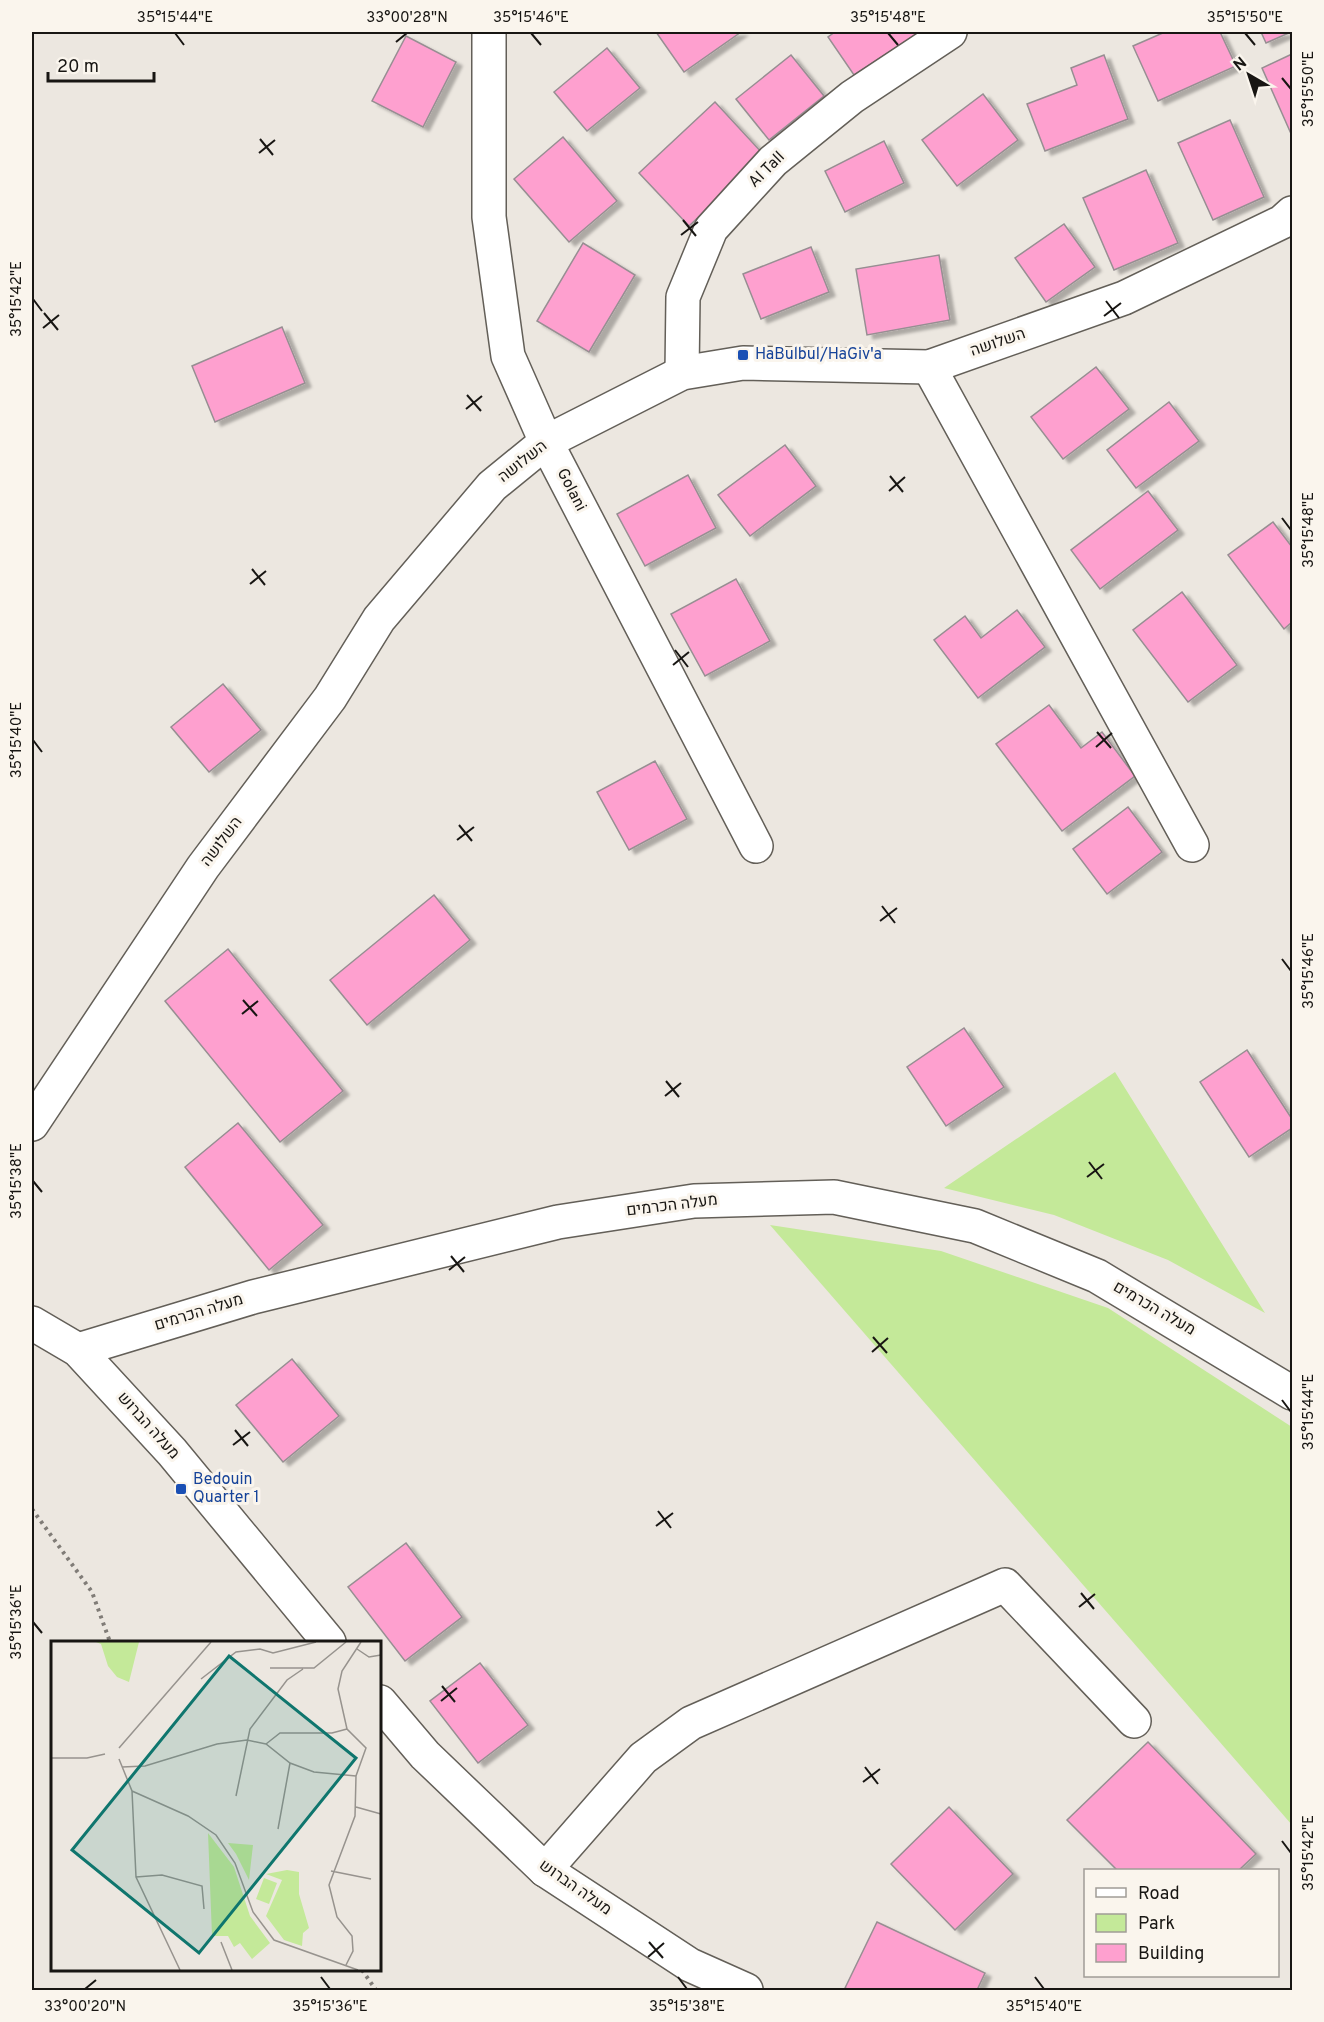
<svg xmlns="http://www.w3.org/2000/svg" width="1324" height="2022" font-family="Overpass,Heebo,sans-serif">
<style>
.green{fill:#c4e999}
.building{fill:#fea0cf;stroke:#978e92;stroke-width:1.5;filter:url(#shadow)}
.lines{fill:none;stroke-linecap:round;stroke-linejoin:round}
.minor-casing{stroke:#635f58;stroke-width:36}
.path{stroke:#807c77;stroke-width:4;stroke-dasharray:3 4.5;stroke-linecap:butt}
.minor{stroke:#fff;stroke-width:33}
.ticks{fill:none;stroke:#181613;stroke-width:2}
.transit-dot{fill:#1a4fb4;stroke:#faf5ed;stroke-width:2}
.labels{text-anchor:middle;dominant-baseline:central;stroke-width:6;stroke-linejoin:round;paint-order:stroke}
.street-label{font-size:16px;fill:#181613;stroke:#faf5ed}
.transit-label{font-size:16px;fill:#164399;stroke:#faf5ed;text-anchor:start}
.inset-road{fill:none;stroke:#97938e;stroke-width:1.5}
.view{fill:#0f766e;fill-opacity:0.15;stroke:#0f766e;stroke-width:3}
.inset-edge{fill:none;stroke:#181613;stroke-width:3}
.neatline{fill:none;stroke:#181613;stroke-width:2}
.ticks-label{font-size:15px;text-anchor:middle;fill:#181613}
</style>
<defs>
<filter id="shadow"><feDropShadow dx="6" dy="4" stdDeviation="1.5" flood-color="#0004"/></filter>
</defs>
<rect width="100%" height="100%" fill="#ece7e0"/>
<g class="green">
<polygon points="1115,1072 1265,1313 1168,1260 1054,1215 944,1188"/>
<polygon points="770,1225 941,1251 1108,1308 1292,1427 1292,1825"/>
</g>
<g class="building">
<polygon points="656,32 741,32 684,72"/>
<polygon points="835,32 920,32 854,75 828,37"/>
<polygon points="1165,32 1220,32 1236,66 1158,101 1133,46"/>
<polygon points="1261,32 1291,32 1266,43"/>
<polygon points="406,36 456,62 423,127 372,101"/>
<polygon points="607,48 640,88 587,131 554,92"/>
<polygon points="1292,54 1292,136 1262,68"/>
<polygon points="791,55 824,96 769,140 736,99"/>
<polygon points="1104,55 1128,119 1045,151 1027,104 1077,85 1071,68"/>
<polygon points="983,94 1018,140 957,186 922,140"/>
<polygon points="715,102 764,155 689,226 639,173"/>
<polygon points="1230,120 1264,197 1213,220 1178,143"/>
<polygon points="563,137 617,201 569,242 514,179"/>
<polygon points="884,141 904,183 845,212 825,171"/>
<polygon points="1146,170 1178,243 1114,270 1083,198"/>
<polygon points="1064,224 1095,267 1046,302 1015,258"/>
<polygon points="583,243 635,275 589,352 537,321"/>
<polygon points="811,247 829,292 761,319 743,274"/>
<polygon points="939,255 950,320 867,335 856,269"/>
<polygon points="282,327 305,383 215,422 192,366"/>
<polygon points="1096,367 1129,409 1063,459 1031,417"/>
<polygon points="1169,402 1199,441 1136,488 1107,450"/>
<polygon points="785,445 816,486 750,536 718,495"/>
<polygon points="688,475 716,528 645,566 617,514"/>
<polygon points="1148,491 1178,530 1100,589 1071,550"/>
<polygon points="1273,522 1292,547 1292,622 1284,629 1228,555"/>
<polygon points="736,579 770,641 705,676 671,614"/>
<polygon points="1182,592 1237,665 1188,702 1133,630"/>
<polygon points="1017,610 1045,647 978,698 934,640 965,616 981,638"/>
<polygon points="223,684 261,730 209,772 171,727"/>
<polygon points="1049,705 1081,748 1102,732 1135,776 1062,831 996,744"/>
<polygon points="655,761 687,819 629,850 597,792"/>
<polygon points="1128,807 1162,852 1107,894 1073,849"/>
<polygon points="434,895 470,940 367,1025 330,980"/>
<polygon points="228,949 343,1091 280,1142 165,1001"/>
<polygon points="964,1028 1004,1087 946,1126 907,1067"/>
<polygon points="1247,1050 1292,1119 1292,1128 1249,1157 1200,1082"/>
<polygon points="238,1123 323,1225 269,1270 185,1167"/>
<polygon points="292,1359 339,1416 283,1462 236,1405"/>
<polygon points="406,1543 462,1617 405,1661 348,1587"/>
<polygon points="480,1663 528,1725 478,1763 430,1701"/>
<polygon points="1148,1742 1256,1854 1239,1870 1117,1870 1067,1820"/>
<polygon points="949,1807 1013,1874 955,1930 891,1864"/>
<polygon points="877,1922 985,1973 977,1990 851,1990 845,1988"/>
</g>
<g class="lines">
<g class="minor-casing">
<g id="minor">
<polyline points="489,32 489,217 508,356 546,442 756,846"/>
<polyline points="929,367 1192,845"/>
<polyline points="682,373 683,297 711,229 773,161 852,97 950,32"/>
<polyline points="32,1124 203,867 330,698 379,619 492,486 546,442 682,373 743,363 929,367 1124,298 1282,222 1292,213"/>
<polyline points="32,1323 78,1350 172,1452 329,1642"/>
<polyline points="78,1350 253,1297 558,1222 694,1201 834,1197 975,1226 1097,1276 1292,1393"/>
<polyline points="380,1702 425,1755 545,1870 690,1965 746,1990"/>
<polyline points="545,1870 643,1758 691,1723 1005,1585 1134,1721"/>
</g>
</g>
<g class="path">
<polyline points="32,1509 92,1592 110,1642"/>
<polyline points="362,1970 376,1990"/>
</g>
<use href="#minor" class="minor"/>
</g>
<path class="ticks" d="M175 33 184 45M531 33 541 45M888 33 898 45M1245 33 1255 45M396 42 407 33M1282 78 1291 89M260 139 273 155M259 153 275 140M683 220 696 236M681 235 698 222M33 299 42 311M1106 301 1119 318M44 313 58 330M1104 316 1121 303M43 328 59 315M467 395 481 411M466 409 482 396M890 476 903 492M889 491 905 477M1282 518 1291 530M252 569 265 585M250 584 266 571M675 650 688 667M673 665 689 652M1097 732 1111 748M33 740 42 752M1096 747 1112 733M459 825 472 841M457 840 474 827M882 906 895 923M880 921 897 908M1282 959 1291 971M243 1000 257 1016M242 1014 258 1001M666 1081 679 1097M665 1096 681 1083M1089 1162 1102 1179M1087 1177 1104 1164M33 1181 42 1192M451 1256 464 1272M449 1270 465 1257M873 1337 887 1353M872 1352 888 1338M1282 1400 1291 1412M235 1430 248 1446M233 1445 250 1432M658 1511 671 1528M656 1526 673 1513M1081 1593 1094 1609M1079 1607 1095 1594M33 1622 42 1633M442 1686 455 1702M441 1701 457 1688M865 1767 878 1784M863 1782 880 1769M1282 1841 1291 1853M649 1942 663 1958M648 1957 664 1943M321 1977 330 1989M678 1977 687 1989M1035 1977 1044 1989M85 1989 96 1980"/>
<g class="transit-dot">
<rect x="737" y="349" width="12" height="12" rx="3"/>
<rect x="175" y="1483" width="12" height="12" rx="3"/>
</g>
<g class="labels">
<g class="street-label">
<text transform="translate(767 170) rotate(-45)">Al Tall</text>
<text transform="translate(998 343) rotate(-19)">השלושה</text>
<text transform="translate(523 462) rotate(-38)">השלושה</text>
<text transform="translate(571 490) rotate(63)">Golani</text>
<text transform="translate(222 842) rotate(-53)">השלושה</text>
<text transform="translate(672 1206) rotate(-7)">מעלה הכרמים</text>
<text transform="translate(1154 1309) rotate(30)">מעלה הכרמים</text>
<text transform="translate(199 1313) rotate(-17)">מעלה הכרמים</text>
<text transform="translate(148 1426) rotate(48)">מעלה הברוש</text>
<text transform="translate(575 1888) rotate(35)">מעלה הברוש</text>
</g>
<g class="transit-label">
<text x="755" y="355">HaBulbul/HaGiv'a</text>
<text x="193" y="1480">Bedouin<tspan x="193" dy="18">Quarter 1</tspan></text>
</g>
</g>
<g transform="translate(51 1641)">
<rect width="330" height="330" fill="#ece7e0"/>
<path d="M45 1H88L78 41 66 36 57 25 50 3ZM157 192 183 226 199 275 219 302 201 318 189 302 183 306 177 295H161ZM177 202 202 204 198 239 185 213ZM236 229 248 231V253L258 287 252 292 251 305 233 299 215 275 231 239 215 233ZM213 237 226 242 218 263 205 258Z" fill="#c4e999"/>
<path class="inset-road" d="M306 8 318 16 330 14M219 27H263L295 1M150 38 185 11 209 8 222 12 265 1M215 103 229 92H281L296 88M68 107 160 1M0 117H36L54 113M68 118 81 150 85 236 129 329M71 126 94 125 166 103 196 99 215 103 239 122 263 131 305 135M81 150 137 175 165 194 184 222 202 271 223 299 307 329M185 155 199 88 236 39 252 28M305 166 330 173M227 188 239 122M280 230 320 238M85 236 111 234 151 245 153 268M170 301 181 329M295 324 302 310 301 295 286 276 278 244 304 175 305 135 315 107 296 88 287 48 291 30 310 1"/>
<path class="view" d="M178 15 305 117 148 312 21 209Z"/>
<rect width="330" height="330" class="inset-edge"/>
</g>
<rect width="1324" height="2022" fill="none" stroke="#faf5ed" stroke-width="66"/>
<rect x="1084" y="1869" width="195" height="108" fill="#faf5ed" stroke="#a09c96" stroke-width="1.5"/>
<rect x="1096" y="1888" width="30" height="9" fill="#ffffff" stroke="#a09c96" stroke-width="1.5"/>
<text x="1138" y="1899" font-size="18" fill="#181613">Road</text>
<rect x="1096" y="1914" width="30" height="18" fill="#c4e999" stroke="#a09c96" stroke-width="1.5"/>
<text x="1138" y="1929" font-size="18" fill="#181613">Park</text>
<rect x="1096" y="1944" width="30" height="18" fill="#fea0cf" stroke="#a09c96" stroke-width="1.5"/>
<text x="1138" y="1959" font-size="18" fill="#181613">Building</text>
<g transform="translate(1249 75) rotate(321)" stroke="#faf5ed" stroke-width="4.5" paint-order="stroke">
<path d="M0-4.5L10 22L0 15L-10 22Z" fill="#181613"/>
<text y="-9" font-size="16" font-weight="bold" text-anchor="middle" fill="#181613">N</text>
</g>
<path d="M48 72v9h106v-9" fill="none" stroke="#181613" stroke-width="3"/>
<text x="57" y="72" font-size="18" fill="#181613" stroke="#faf5ed" stroke-width="4.5" paint-order="stroke">20 m</text>
<rect x="33" y="33" width="1258" height="1956" class="neatline"/>
<g class="ticks-label">
<text x="175" y="22">35°15'44"E</text>
<text x="407" y="22">33°00'28"N</text>
<text x="531" y="22">35°15'46"E</text>
<text x="888" y="22">35°15'48"E</text>
<text x="1245" y="22">35°15'50"E</text>
<text transform="translate(1308 89) rotate(-90)" y="5">35°15'50"E</text>
<text transform="translate(16 299) rotate(-90)" y="5">35°15'42"E</text>
<text transform="translate(1308 530) rotate(-90)" y="5">35°15'48"E</text>
<text transform="translate(16 740) rotate(-90)" y="5">35°15'40"E</text>
<text transform="translate(1308 971) rotate(-90)" y="5">35°15'46"E</text>
<text transform="translate(16 1181) rotate(-90)" y="5">35°15'38"E</text>
<text transform="translate(1308 1412) rotate(-90)" y="5">35°15'44"E</text>
<text transform="translate(16 1622) rotate(-90)" y="5">35°15'36"E</text>
<text transform="translate(1308 1853) rotate(-90)" y="5">35°15'42"E</text>
<text x="85" y="2011">33°00'20"N</text>
<text x="330" y="2011">35°15'36"E</text>
<text x="687" y="2011">35°15'38"E</text>
<text x="1044" y="2011">35°15'40"E</text>
</g>
</svg>
